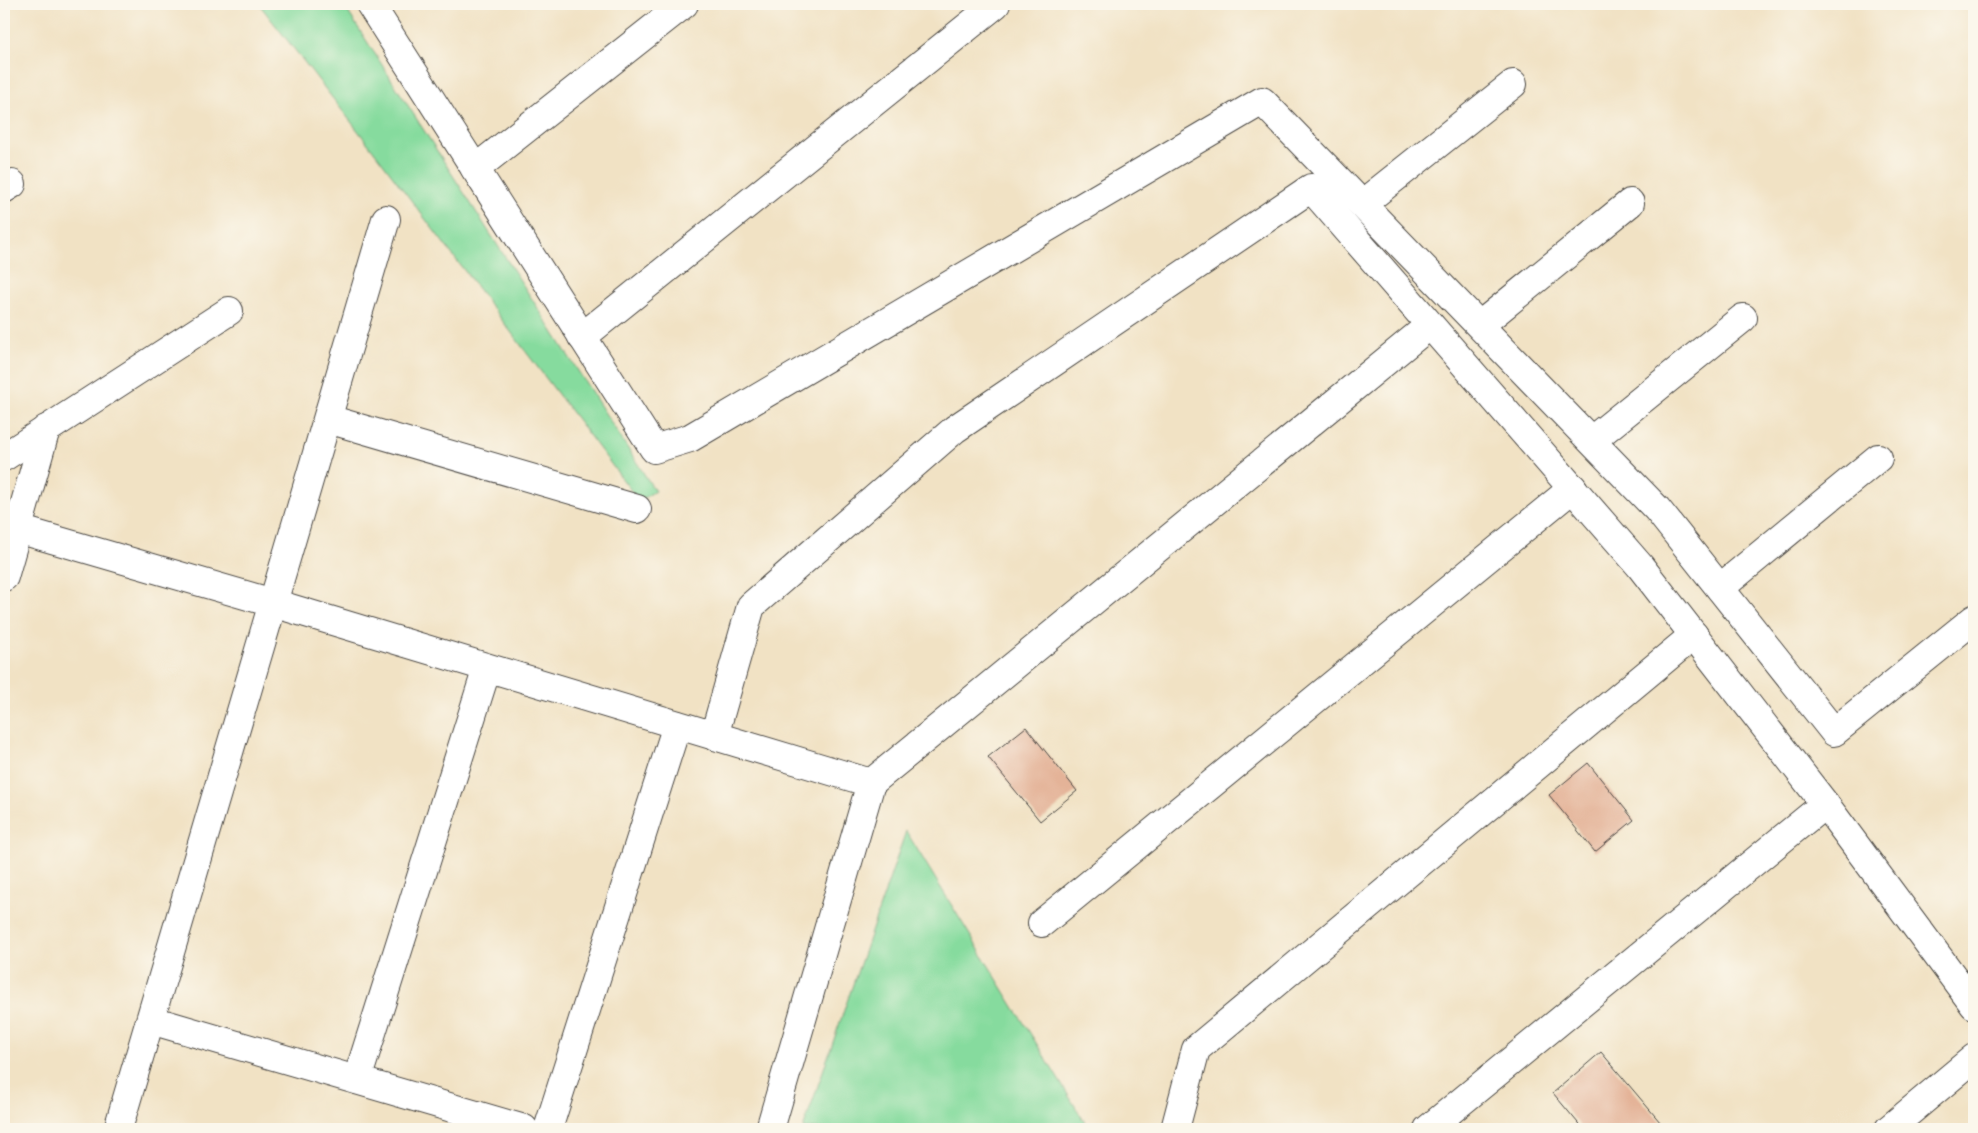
<svg xmlns="http://www.w3.org/2000/svg" width="1978" height="1133" font-family="Vollkorn,serif">
<style>
.green{fill:#86db9e;stroke:#588364}
.building{fill:#e4b398}
.lines{fill:none;stroke-linecap:round;stroke-linejoin:round}
.minor-casing{stroke:#494642;stroke-width:30}
.minor{stroke:#fff;stroke-width:28}
</style>
<rect width="100%" height="100%" fill="#fbf7ec"/>
<filter id="ink" filterUnits="userSpaceOnUse"><feTurbulence type="fractalNoise" baseFrequency=".02" numOctaves="2"/><feDisplacementMap in="SourceGraphic" scale="10" xChannelSelector="R" yChannelSelector="G"/><feConvolveMatrix kernelMatrix="1 2 1 2 8 2 1 2 1" color-interpolation-filters="sRGB"/></filter>
<filter id="wash" filterUnits="userSpaceOnUse"><feTurbulence type="fractalNoise" baseFrequency=".0096" numOctaves="4" result="noise"/><feDisplacementMap in="SourceGraphic" scale="20" xChannelSelector="R" yChannelSelector="G"/><feGaussianBlur stdDeviation="1.12" result="paint"/><feColorMatrix in="noise" values="0 0 0 0 0 0 0 0 0 0 0 0 0 0 0 0 0 1.4 0 .05"/><feComposite in="paint" operator="in"/></filter>
<g filter="url(#wash)">
<rect width="100%" height="100%" fill="#f1e2c4"/>
<g class="green">
<polygon points="259,4 343,4 655,491 639,501 373,150"/>
<polygon points="906,831 1089,1129 803,1129"/>
</g>
<g id="blocks">
<g class="building">
<polygon points="1026,727 1077,791 1040,821 988,757"/>
<polygon points="1588,763 1634,820 1595,852 1549,795"/>
<polygon points="1601,1052 1666,1129 1583,1129 1553,1093"/>
</g>
</g>
</g>
<g filter="url(#ink)">
<use href="#blocks" fill-opacity="0" stroke="#494642" stroke-width="1"/>
<g class="lines">
<g class="minor-casing">
<g id="minor">
<polyline points="370,4 654,449 690,438 1262,101 1657,509 1834,732 1974,619"/>
<polyline points="475,169 684,4"/>
<polyline points="4,189 12,184"/>
<polyline points="1362,204 1513,84"/>
<polyline points="1480,325 1630,203"/>
<polyline points="582,337 996,4"/>
<polyline points="328,419 637,509"/>
<polyline points="1592,440 1743,318"/>
<polyline points="4,457 229,311"/>
<polyline points="4,525 273,603 871,783"/>
<polyline points="4,577 46,429"/>
<polyline points="1720,588 1878,458"/>
<polyline points="714,736 751,606 955,429 1311,188 1640,566 1825,804 1974,1005"/>
<polyline points="1042,923 1573,488"/>
<polyline points="151,1020 524,1129"/>
<polyline points="357,1080 487,668"/>
<polyline points="118,1129 386,219"/>
<polyline points="548,1129 677,725"/>
<polyline points="770,1129 871,783 1430,325"/>
<polyline points="1175,1129 1196,1049 1694,635"/>
<polyline points="1428,1129 1825,804"/>
<polyline points="1889,1129 1974,1058"/>
</g>
</g>
<use href="#minor" class="minor"/>
</g>
</g>
<rect width="1978" height="1133" fill="none" stroke="#fbf7ec" stroke-width="20"/>
</svg>
